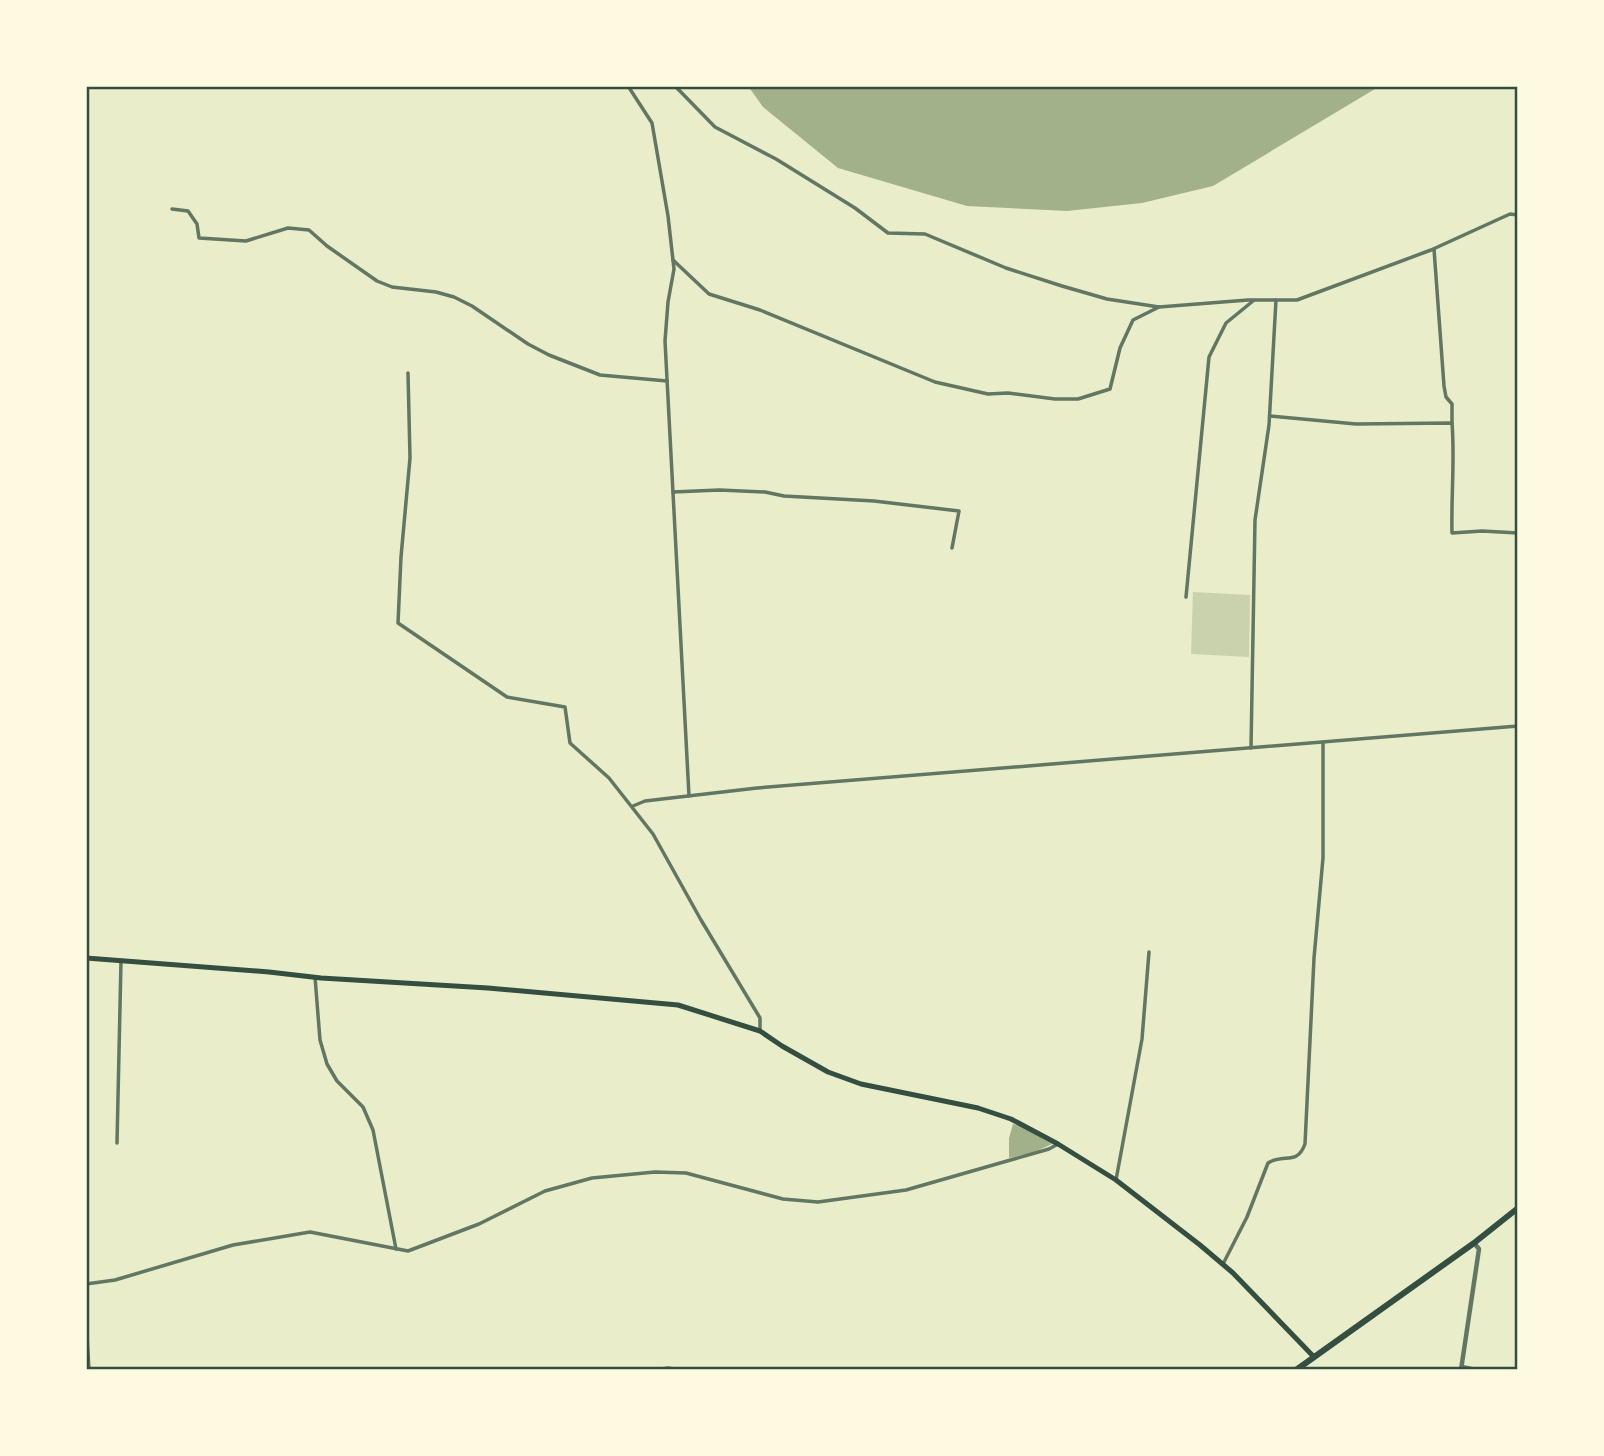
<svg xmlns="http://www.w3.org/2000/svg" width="1604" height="1456" font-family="Literata,serif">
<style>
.green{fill:#cad2ad}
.water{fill:#a3b18a}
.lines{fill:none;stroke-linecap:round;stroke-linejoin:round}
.minor{stroke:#617663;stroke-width:3.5}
.tertiary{stroke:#617663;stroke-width:4.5}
.secondary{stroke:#344e41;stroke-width:5}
.trunk{stroke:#344e41;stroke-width:6}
.neatline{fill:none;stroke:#344e41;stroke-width:2.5}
</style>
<rect width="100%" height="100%" fill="#e9edc9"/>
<polygon class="green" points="1193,592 1250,595 1249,657 1191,654"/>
<g class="water">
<polygon points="748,86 1380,86 1213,186 1142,203 1067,211 967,206 838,168 763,107"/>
<polygon points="1013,1124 1021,1126 1052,1144 1032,1153 1009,1158 1009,1138"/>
</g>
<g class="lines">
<g class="minor">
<polyline points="628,86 652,123 668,216 674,269 668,302 665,341 689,796"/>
<polyline points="675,86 715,127 776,159 855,208 888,233 925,234 1006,268 1062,286 1107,299 1159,307"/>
<polyline points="172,209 188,211 197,224 199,238 246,241 288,228 309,230 327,246 377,281 392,287 436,292 454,297 472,306 528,344 549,355 600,375 667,381"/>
<polyline points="1434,249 1444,386 1446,397 1452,404 1452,423"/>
<polyline points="673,260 709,294 760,310 935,382 988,394 1008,393 1055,399 1078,399 1110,389 1120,348 1133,320 1159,307 1248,300 1297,300 1431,250 1510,214 1518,215"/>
<polyline points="408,373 410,458 401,557 398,623 507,697 565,707 570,743 609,778 653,834 701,920 760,1018 760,1031"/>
<path d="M1270 416 1356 424 1452 423C1455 460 1451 496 1452 533L1482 531 1518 533"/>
<polyline points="673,492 719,490 765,492 784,496 874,501 959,511 952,548"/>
<polyline points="1186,597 1209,357 1226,323 1253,301"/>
<polyline points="1251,748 1255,520 1269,425 1276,300"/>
<polyline points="633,806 645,801 757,788 1518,726"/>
<polyline points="315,977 320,1040 327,1064 337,1081 363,1107 373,1130 396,1249"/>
<polyline points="117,1143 121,961"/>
<polyline points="1116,1180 1142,1039 1149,952"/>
<path d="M1223 1264 1247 1217 1268 1163C1284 1153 1297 1166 1305 1144L1314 958 1323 858V743"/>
<polyline points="86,1284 115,1280 233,1245 310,1232 408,1251 479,1224 545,1191 592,1178 655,1172 686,1173 783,1199 818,1202 906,1190 1049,1149 1058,1144"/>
<polyline points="86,1320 89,1370"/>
<polyline points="655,1370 668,1368 680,1370"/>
</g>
<g class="tertiary">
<polyline points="1462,1367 1476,1370"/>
<polyline points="1461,1370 1479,1249 1474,1243"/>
</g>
<polyline class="secondary" points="86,958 269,972 321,978 488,988 678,1005 760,1031 782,1046 828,1072 861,1084 978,1108 1011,1119 1058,1144 1116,1180 1200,1245 1233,1273 1314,1357"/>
<polyline class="trunk" points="1296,1370 1474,1243 1518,1208"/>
</g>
<rect width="1604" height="1456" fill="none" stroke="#fefae0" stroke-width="175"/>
<rect x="88" y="88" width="1428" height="1280" class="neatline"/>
</svg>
